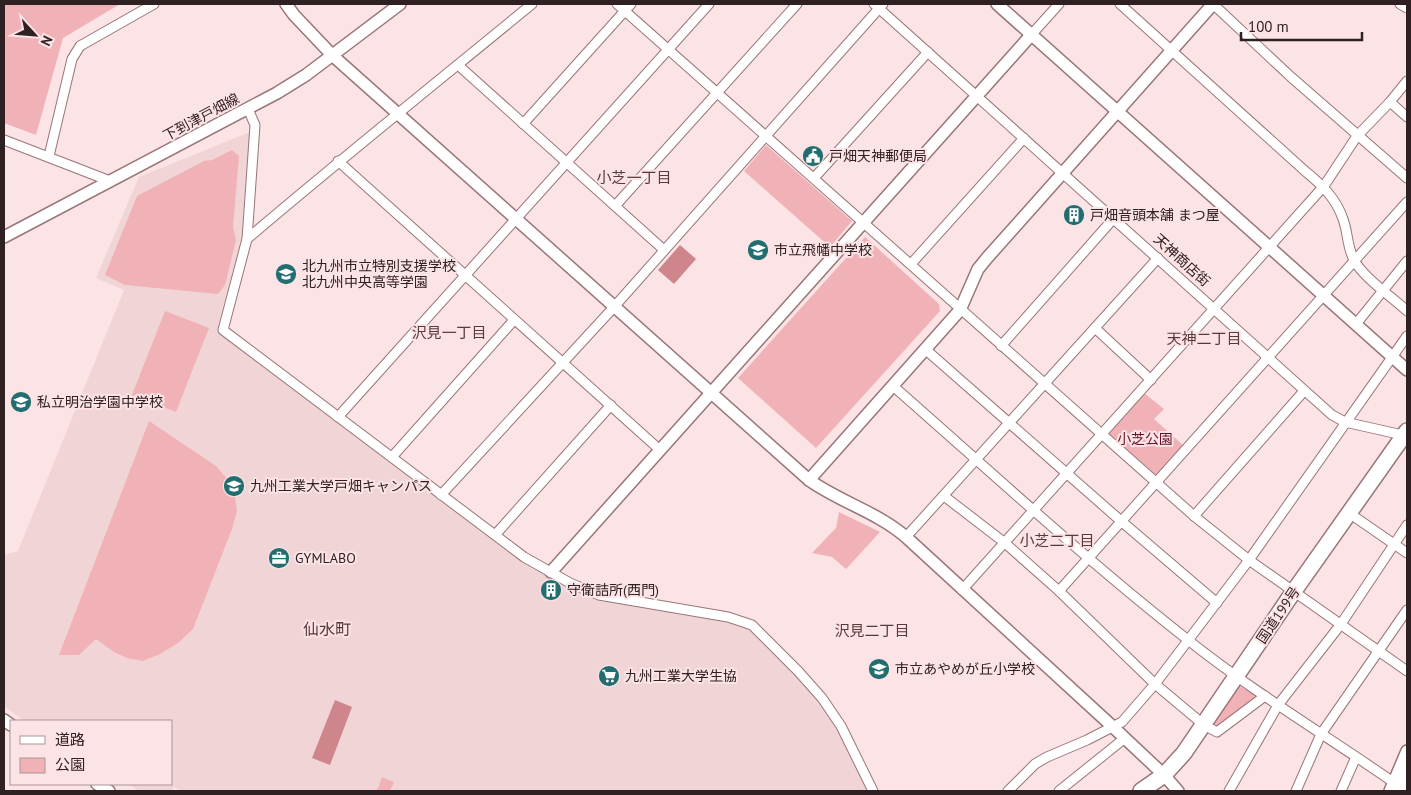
<svg xmlns="http://www.w3.org/2000/svg" width="1411" height="795" font-family="'PT Sans','Noto Sans JP',sans-serif">
<style>
.built{fill:#f1d4d5}
.green{fill:#f0b2b7}
.water{fill:#ce858c}
.lines{fill:none;stroke-linecap:round;stroke-linejoin:round}
.street-casing{stroke:#997578;stroke-width:11}
.secondary-casing{stroke:#997578;stroke-width:14}
.highway-casing{stroke:#997578;stroke-width:18}
.street{stroke:#fff;stroke-width:9}
.secondary{stroke:#fff;stroke-width:11}
.highway{stroke:#fff;stroke-width:15}
.labels{text-anchor:middle;dominant-baseline:central;stroke-width:4;stroke-linejoin:round;paint-order:stroke}
.street-label{font-size:14px;fill:#2f2021;stroke:#fce3e5}
.poi-label{font-size:14px;fill:#2f2021;stroke:#fce3e5;text-anchor:start}
.park-label{font-size:14px;fill:#681026;stroke:#fce3e5}
.neighbourhood-label{font-size:15px;fill:#59393c;stroke:#fce3e5}
.quarter-label{font-size:16px;fill:#59393c;stroke:#fce3e5}
</style>
<rect width="100%" height="100%" fill="#fce3e5"/>
<polygon class="built" points="250,132 241,242 218,325 225,337 533,569 591,594 712,618 754,631 802,679 842,734 872,791 181,791 175,787 171,791 139,791 128,784 171,784 171,721 24,721 4,706 4,555 18,551 124,290 96,278 139,177"/>
<g class="green">
<polygon points="4,4 120,4 63,38 36,135 4,123"/>
<polygon points="766,145 852,221 830,247 744,171"/>
<polygon points="232,150 239,156 233,227 236,240 225,285 218,294 125,285 105,275 137,196 204,161 212,160"/>
<polygon points="865,237 939,304 940,311 816,448 738,378"/>
<polygon points="165,311 209,328 176,412 132,395"/>
<polygon points="1144,393 1164,409 1154,419 1184,446 1156,475 1108,434"/>
<polygon points="149,421 216,466 233,486 237,511 232,529 193,629 178,643 160,654 143,661 127,658 114,652 96,639 79,655 59,655"/>
<polygon points="839,512 880,532 846,569 832,557 812,553 836,528"/>
<polygon points="1238,685 1256,696 1218,728 1210,724"/>
<polygon points="382,777 394,782 390,791 377,791"/>
</g>
<g class="water">
<polygon points="680,245 696,259 674,284 658,270"/>
<polygon points="335,700 352,707 330,765 312,758"/>
</g>
<g class="lines">
<g class="street-casing">
<g id="street">
<polyline points="617,4 1194,516 1249,560 1407,671"/>
<polyline points="874,4 1332,415 1345,422 1407,436"/>
<path d="M1120 4 1305 171C1321 184 1336 198 1343 219 1348 232 1347 247 1354 260 1362 276 1393 298 1407 311"/>
<polyline points="1213,4 1291,77 1407,178"/>
<polyline points="1400,4 1407,8"/>
<polyline points="1032,34 1059,4"/>
<polyline points="458,65 664,250"/>
<polyline points="1390,102 1407,117"/>
<polyline points="248,109 255,125 247,239 223,330 524,557 570,583 599,595 728,617 752,625 798,671 822,698 841,726 873,791"/>
<polyline points="523,124 631,4"/>
<polyline points="4,140 110,181"/>
<polyline points="49,156 72,59 80,46 154,4"/>
<polyline points="338,161 660,450"/>
<polyline points="814,178 928,52"/>
<polyline points="615,206 797,4"/>
<path d="M247 239C341 159 437 82 532 4"/>
<polyline points="911,264 1024,138"/>
<polyline points="1356,324 1407,261"/>
<polyline points="1095,328 1151,380"/>
<polyline points="1001,346 1114,218"/>
<polyline points="925,349 1121,521 1217,603"/>
<path d="M893 386C990 471 1086 560 1188 640 1257 695 1334 740 1406 791"/>
<polyline points="338,417 709,4"/>
<polyline points="392,457 514,320"/>
<polyline points="441,495 614,307 883,4"/>
<polyline points="944,496 1005,543 1059,591 1155,684 1204,725 1217,732 1265,696"/>
<polyline points="1349,513 1407,553"/>
<polyline points="1194,516 1304,391"/>
<polyline points="495,535 611,405"/>
<polyline points="906,537 1158,258"/>
<polyline points="962,590 1324,186 1357,136 1390,102 1407,81"/>
<polyline points="1059,591 1407,202"/>
<polyline points="1008,791 1035,764 1047,757 1087,740 1122,722 1155,684 1249,560 1407,336"/>
<polyline points="1059,791 1125,738"/>
<polyline points="1229,791 1278,705 1341,624 1407,525"/>
<polyline points="1296,791 1321,734 1407,610"/>
<polyline points="1341,791 1356,757"/>
</g>
</g>
<g class="secondary-casing">
<g id="secondary">
<path d="M286 4 294 15 332 55 809 480C840 502 877 512 906 537L1113 727 1164 775 1178 791"/>
<polyline points="997,4 1407,370"/>
<polyline points="4,237 277,93 306,75 400,4"/>
<polyline points="809,480 960,310 978,269 987,258 1213,4"/>
<polyline points="551,572 1032,34"/>
<polyline points="4,720 11,725"/>
<polyline points="97,784 109,791"/>
<polyline points="1390,791 1407,751"/>
<polyline points="1399,791 1407,772"/>
</g>
</g>
<g class="highway-casing">
<polyline id="highway" points="1141,791 1164,775 1184,753 1294,591 1407,431"/>
</g>
<use href="#street" class="street"/>
<use href="#secondary" class="secondary"/>
<use href="#highway" class="highway"/>
</g>
<defs>
<g id="civic-disc" transform="scale(1.125)"><circle r="9.5" fill="#216d70" stroke="#fce3e5"/><path d="M-.6-6.5H3V-4.5H.6V-3L4-1V1h2V6H-6V1h2V-1L-.6-3ZM-1.2 2.5V6h2.4V2.5Z" fill="#fff"/></g>
<g id="building-disc" transform="scale(1.125)"><circle r="9.5" fill="#216d70" stroke="#fce3e5"/><path d="M-4-6H4V6H1V3H-1V6H-4ZM-2.5-4.3h1.7v1.8h-1.7ZM.8-4.3h1.7v1.8H.8ZM-2.5-1h1.7V.8h-1.7ZM.8-1h1.7V.8H.8Z" fill="#fff"/></g>
<g id="school-disc" transform="scale(1.125)"><circle r="9.5" fill="#216d70" stroke="#fce3e5"/><path d="M0-5L7-2L0 1L-7-2ZM-4 1L0 2.5L4 1V4Q0 6-4 4Z" fill="#fff"/></g>
<g id="university-disc" transform="scale(1.125)"><circle r="9.5" fill="#216d70" stroke="#fce3e5"/><path d="M0-5L7-2L0 1L-7-2ZM-4 1L0 2.5L4 1V4Q0 6-4 4Z" fill="#fff"/></g>
<g id="office-disc" transform="scale(1.125)"><circle r="9.5" fill="#216d70" stroke="#fce3e5"/><path d="M-6-3h4V-5.5h4V-3h4V5H-6ZM-1-4.5V-3h2v-1.5ZM-6 0V1H6V0Z" fill="#fff"/></g>
<g id="supermarket-disc" transform="scale(1.125)"><circle r="9.5" fill="#216d70" stroke="#fce3e5"/><path d="M-6-5.5h2.5l.6 2H6L4.5 2H-2.5L-4.4-4H-6ZM-1.5 3.2a1.3 1.3 0 1 0 .1 0ZM3 3.2a1.3 1.3 0 1 0 .1 0Z" fill="#fff"/></g>
</defs>
<g fill-rule="evenodd">
<use href="#civic-disc" x="813" y="156"/>
<use href="#building-disc" x="1074" y="215"/>
<use href="#school-disc" x="758" y="250"/>
<use href="#school-disc" x="286" y="274"/>
<use href="#school-disc" x="21" y="402"/>
<use href="#university-disc" x="234" y="486"/>
<use href="#office-disc" x="279" y="558"/>
<use href="#building-disc" x="551" y="590"/>
<use href="#school-disc" x="879" y="669"/>
<use href="#supermarket-disc" x="609" y="676"/>
</g>
<g class="labels">
<g class="street-label">
<text transform="translate(201 117) rotate(-28)">下到津戸畑線</text>
<text transform="translate(1182 260) rotate(42)">天神商店街</text>
<text transform="translate(1278 615) rotate(-56)">国道199号</text>
</g>
<g class="poi-label">
<text x="829" y="156">戸畑天神郵便局</text>
<text x="1090" y="215">戸畑音頭本舗 まつ屋</text>
<text x="774" y="250">市立飛幡中学校</text>
<text x="302" y="266">北九州市立特別支援学校<tspan x="302" dy="16">北九州中央高等学園</tspan></text>
<text x="37" y="402">私立明治学園中学校</text>
<text x="250" y="486">九州工業大学戸畑キャンパス</text>
<text x="295" y="558">GYMLABO</text>
<text x="567" y="590">守衛詰所(西門)</text>
<text x="895" y="669">市立あやめが丘小学校</text>
<text x="625" y="676">九州工業大学生協</text>
</g>
<g class="park-label">
<text x="1145" y="439">小芝公園</text>
</g>
<g class="neighbourhood-label">
<text x="634" y="177">小芝一丁目</text>
<text x="449" y="332">沢見一丁目</text>
<text x="1204" y="338">天神二丁目</text>
<text x="1057" y="540">小芝二丁目</text>
<text x="872" y="630">沢見二丁目</text>
</g>
<g class="quarter-label">
<text x="327" y="629">仙水町</text>
</g>
</g>
<rect width="1411" height="795" fill="none" stroke="#2f2021" stroke-width="10"/>
<rect x="10" y="720" width="162" height="65" fill="#fce3e5" stroke="#aa9597"/>
<rect x="20" y="736" width="25" height="8" fill="#ffffff" stroke="#aa9597"/>
<text x="55" y="745" font-size="15" fill="#2f2021">道路</text>
<rect x="20" y="758" width="25" height="15" fill="#f0b2b7" stroke="#aa9597"/>
<text x="55" y="770" font-size="15" fill="#2f2021">公園</text>
<g transform="translate(35 35) rotate(116)" stroke="#fce3e5" stroke-width="4" paint-order="stroke">
<path d="M0-4L9 19L0 12L-9 19Z" fill="#2f2021"/>
<text y="-8" font-size="14" font-weight="bold" text-anchor="middle" fill="#2f2021">N</text>
</g>
<path d="M1241 32v8h121v-8" fill="none" stroke="#2f2021" stroke-width="2.5"/>
<text x="1248" y="32" font-size="15" fill="#2f2021" stroke="#fce3e5" stroke-width="4" paint-order="stroke">100 m</text>
</svg>
